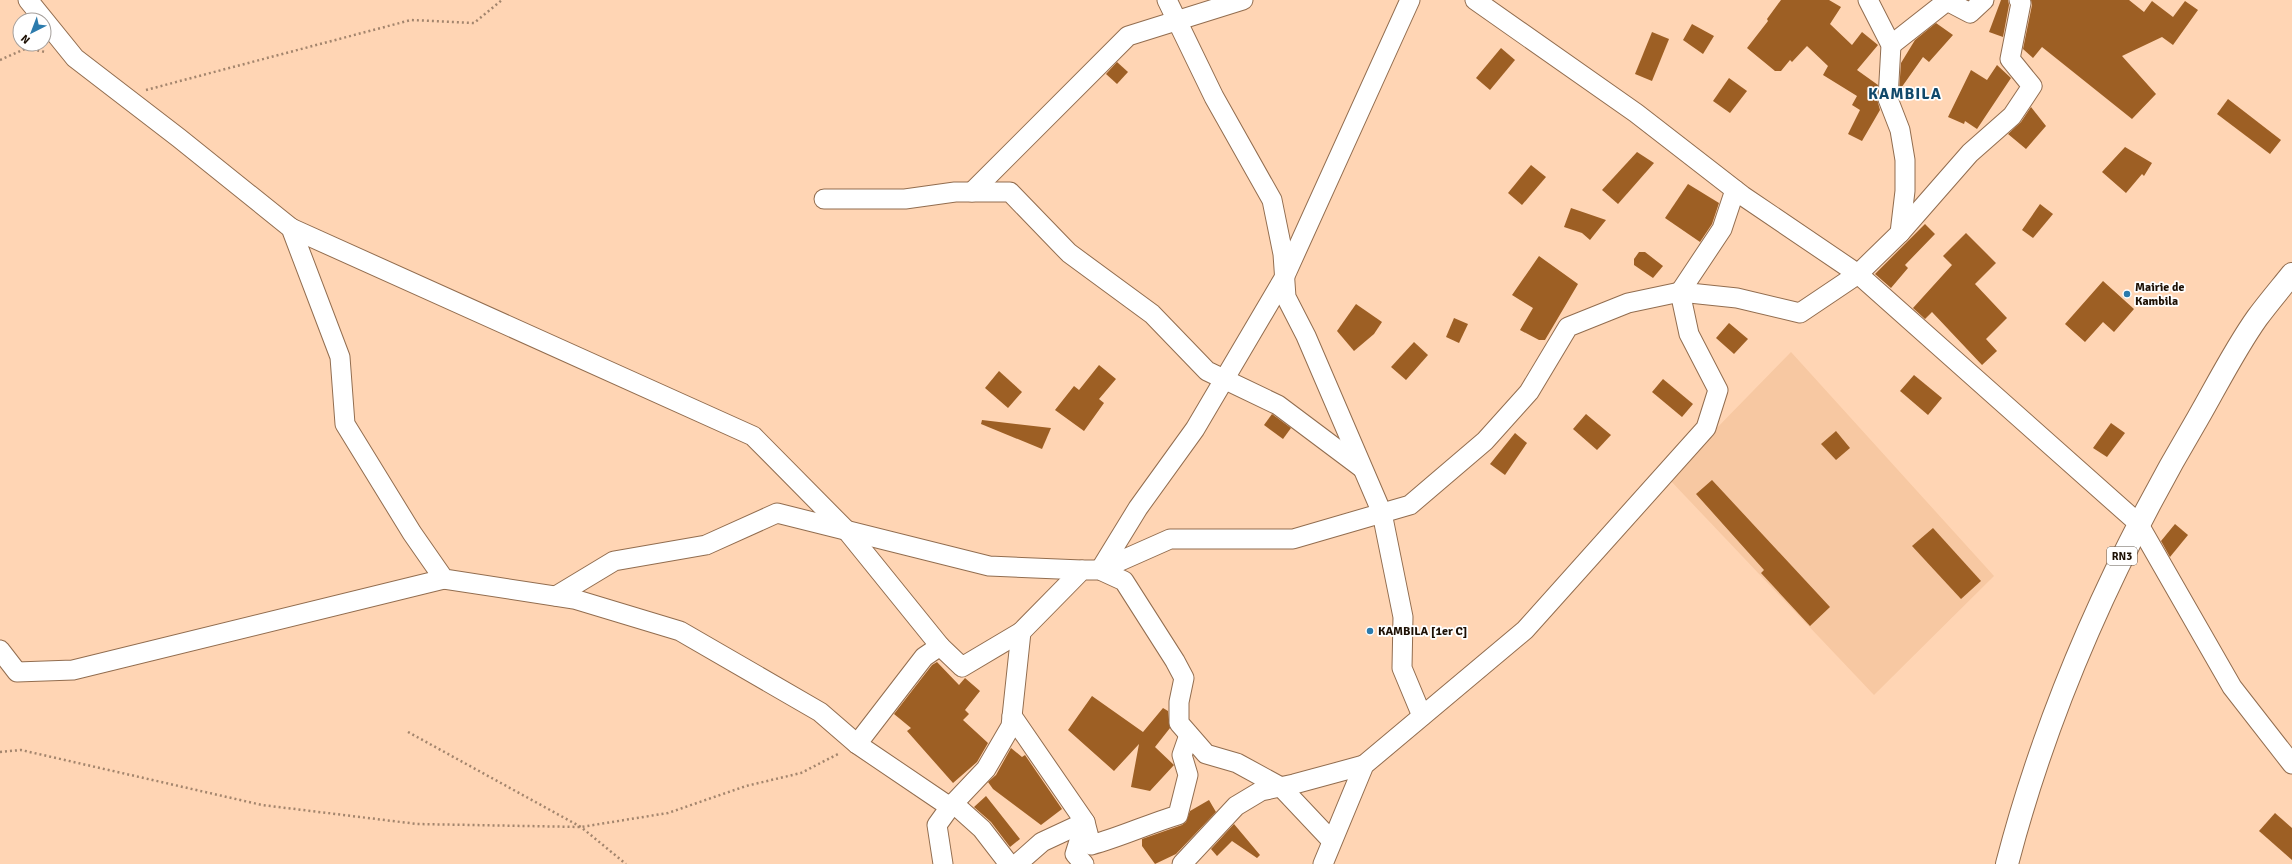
<svg xmlns="http://www.w3.org/2000/svg" width="2292" height="864" font-family="Signika,sans-serif">
<style>
.built{fill:#f7c8a2}
.building{fill:#9d5f24}
.lines{fill:none;stroke-linecap:round;stroke-linejoin:round}
.minor-casing{stroke:#926d4f;stroke-width:21}
.highway-casing{stroke:#926d4f;stroke-width:24}
.path{stroke:#a3856d;stroke-width:2.5;stroke-dasharray:2 3;stroke-linecap:butt}
.minor{stroke:#fff;stroke-width:19}
.highway{stroke:#fff;stroke-width:22}
.poi-dot{fill:#2c7bad;stroke:#fff;stroke-width:1.5}
.labels{text-anchor:middle;dominant-baseline:central;stroke-width:3.5;stroke-linejoin:round;paint-order:stroke}
.shield{fill:#fff;stroke:#61584f;stroke-width:1}
.shield-label{font-size:11px;font-weight:bold;fill:#1d1004}
.poi-label{font-size:12px;font-weight:bold;fill:#1d1004;stroke:#fff;text-anchor:start}
.district-label{font-size:16px;font-weight:bold;letter-spacing:1px;fill:#10486a;stroke:#fff}
</style>
<rect width="100%" height="100%" fill="#ffd5b4"/>
<polygon class="built" points="1791,352 1994,576 1874,695 1668,478"/>
<g class="building">
<polygon points="1781,0 1829,0 1841,7 1830,24 1852,45 1862,32 1878,45 1857,70 1878,85 1877,99 1880,110 1862,141 1848,134 1860,110 1852,105 1857,96 1823,75 1828,66 1807,46 1792,62 1790,60 1781,71 1775,71 1747,48 1768,21 1767,19"/>
<polygon points="2001,0 2008,0 2009,5 2003,37 1989,32"/>
<polygon points="2031,0 2129,0 2144,12 2152,1 2173,17 2185,1 2198,10 2173,45 2162,37 2122,56 2156,94 2132,119 2042,47 2033,58 2023,49 2032,5"/>
<polygon points="1936,23 1953,35 1929,62 1923,57 1899,91 1901,63 1915,40"/>
<polygon points="1692,24 1714,36 1703,54 1683,40"/>
<polygon points="1652,32 1669,39 1652,81 1635,74"/>
<polygon points="1501,48 1515,60 1490,90 1476,78"/>
<polygon points="1117,62 1128,72 1117,84 1106,74"/>
<polygon points="1997,65 2011,78 1977,129 1965,121 1964,124 1948,117 1971,70 1987,80"/>
<polygon points="1729,78 1747,91 1730,113 1713,101"/>
<polygon points="2228,99 2281,140 2270,154 2217,114"/>
<polygon points="2031,107 2046,126 2026,149 2008,134 2021,122"/>
<polygon points="2125,147 2152,163 2144,176 2142,174 2126,193 2102,172"/>
<polygon points="1637,152 1654,163 1618,204 1602,190"/>
<polygon points="1531,165 1546,177 1522,205 1508,193"/>
<polygon points="1688,184 1719,203 1712,224 1700,242 1665,218"/>
<polygon points="2040,204 2053,214 2033,238 2022,230"/>
<polygon points="1571,208 1606,220 1590,240 1582,233 1564,227"/>
<polygon points="1925,224 1935,234 1905,265 1908,268 1891,288 1875,274"/>
<polygon points="1966,233 1996,263 1975,284 2007,318 1986,339 1997,351 1982,365 1932,312 1925,319 1913,308 1952,265 1943,256"/>
<polygon points="1639,252 1645,252 1663,266 1653,278 1634,265 1634,259"/>
<polygon points="1539,256 1578,284 1545,340 1539,340 1520,330 1533,308 1512,295"/>
<polygon points="2103,281 2134,309 2114,332 2103,322 2085,342 2065,324"/>
<polygon points="1356,304 1382,322 1374,334 1354,351 1337,331"/>
<polygon points="1454,318 1468,324 1459,343 1446,337"/>
<polygon points="1729,323 1748,339 1734,354 1716,338"/>
<polygon points="1414,342 1428,355 1406,380 1391,367"/>
<polygon points="1099,365 1116,379 1099,399 1104,403 1084,431 1055,410 1074,386 1079,390"/>
<polygon points="999,371 1022,392 1008,408 985,388"/>
<polygon points="1914,375 1942,398 1928,415 1900,391"/>
<polygon points="1663,379 1693,404 1682,417 1652,392"/>
<polygon points="1272,414 1291,428 1283,439 1264,425"/>
<polygon points="1586,414 1611,435 1597,450 1573,429"/>
<polygon points="982,420 1051,428 1042,449 981,424"/>
<polygon points="2111,423 2125,433 2107,457 2093,448"/>
<polygon points="1836,431 1850,448 1836,460 1821,444"/>
<polygon points="1515,433 1527,443 1505,475 1490,464"/>
<polygon points="1712,480 1830,607 1810,626 1761,573 1764,570 1696,494"/>
<polygon points="2175,524 2188,535 2170,557 2161,541"/>
<polygon points="1933,528 1981,581 1961,599 1912,546"/>
<polygon points="937,662 959,685 965,678 980,691 965,710 969,714 963,720 988,743 977,762 953,783 907,731 911,728 894,714 932,665"/>
<polygon points="1092,696 1143,732 1163,708 1168,711 1170,728 1155,747 1174,765 1150,791 1131,787 1139,744 1114,771 1068,730"/>
<polygon points="1011,748 1022,757 1025,755 1062,809 1041,825 993,789 988,782 996,775"/>
<polygon points="986,796 1020,839 1010,847 991,822 974,807"/>
<polygon points="1209,800 1216,812 1176,854 1155,864 1142,846 1142,839 1182,825 1186,822 1190,811"/>
<polygon points="2275,813 2292,828 2292,860 2259,831"/>
<polygon points="1234,824 1260,855 1257,858 1232,841 1217,856 1211,849"/>
</g>
<g class="lines">
<g class="minor-casing">
<g id="minor">
<polyline points="28,0 75,58 179,138 291,228 340,357 345,424 412,533 444,579 574,599 680,631 820,712 857,744 950,807"/>
<polyline points="1167,0 1214,97 1272,200 1283,254 1286,297 1306,336 1382,513 1403,617 1402,668 1422,716"/>
<polyline points="1410,0 1284,278 1195,429 1138,508 1100,570 1170,539 1293,539 1410,505 1485,441 1529,392 1568,327 1628,303 1680,292 1737,298 1800,313 1858,274 1900,233 1970,153 2012,116 2032,86 2010,59 2021,3 2019,0"/>
<polyline points="1475,0 1636,113 1743,196 1858,274 2138,523 2232,687 2292,764"/>
<polyline points="1868,0 1891,45 1888,99 1900,130 1905,160 1905,191 1900,233"/>
<polyline points="1891,45 1947,1 1970,13 1984,0"/>
<polyline points="972,192 1128,36 1243,0"/>
<polyline points="824,199 905,199 955,192 1010,192 1069,253 1152,314 1207,371 1278,405 1362,468"/>
<polyline points="291,228 753,436 847,531 940,646"/>
<polyline points="556,596 614,561 706,545 777,513 989,566 1082,570"/>
<polyline points="0,650 17,672 73,670 444,579"/>
<polyline points="1012,716 1085,822 1075,854 1084,864"/>
<polyline points="857,744 924,657 940,646 962,667 1021,632 1082,570 1100,570 1124,581 1175,661 1184,678 1179,702 1179,723 1206,754 1237,763 1281,787 1331,840"/>
<polyline points="953,803 982,829 1009,864"/>
<polyline points="943,864 937,825 950,807 986,769 1011,726 1021,632"/>
<path d="M1017 864 1042 842 1085 822 1091 845C1121 837 1148 824 1178 815L1188 775 1182 755 1189 735"/>
<polyline points="1182,864 1236,806 1261,791 1294,784 1364,765"/>
<polyline points="1323,864 1364,765 1525,630 1706,428 1718,390 1689,334 1680,292 1722,229 1735,190"/>
</g>
</g>
<g class="highway-casing">
<path id="highway" d="M2007 864C2048 706 2115 558 2198 418 2217 385 2235 349 2257 318 2268 303 2280 289 2292 274"/>
</g>
<g class="path">
<polyline points="0,60 27,48 45,52"/>
<polyline points="146,90 411,20 474,23 502,0"/>
<polyline points="408,732 581,827 626,864"/>
<polyline points="0,752 21,750 262,805 417,824 581,827 668,813 746,786 801,773 840,753"/>
</g>
<use href="#minor" class="minor"/>
<use href="#highway" class="highway"/>
</g>
<g class="poi-dot">
<circle cx="2127" cy="294" r="4"/>
<circle cx="1370" cy="631" r="4"/>
</g>
<g class="labels">
<rect class="shield" x="2107" y="547" width="30" height="18" rx="3"/>
<g class="shield-label">
<text x="2122" y="556">RN3</text>
</g>
<g class="poi-label">
<text x="2135" y="287">Mairie de<tspan x="2135" dy="14">Kambila</tspan></text>
<text x="1378" y="631">KAMBILA [1er C]</text>
</g>
<g class="district-label">
<text x="1905" y="94">KAMBILA</text>
</g>
</g>
<g transform="translate(32 32) rotate(222)"><circle r="19" fill="#ffffff" stroke="#a59f9b"/>
<path d="M0-3L7 15L0 10L-7 15Z" fill="#2c7bad"/>
<text y="-6" font-size="11" font-weight="bold" text-anchor="middle" fill="#1d1004">N</text>
</g>
</svg>
